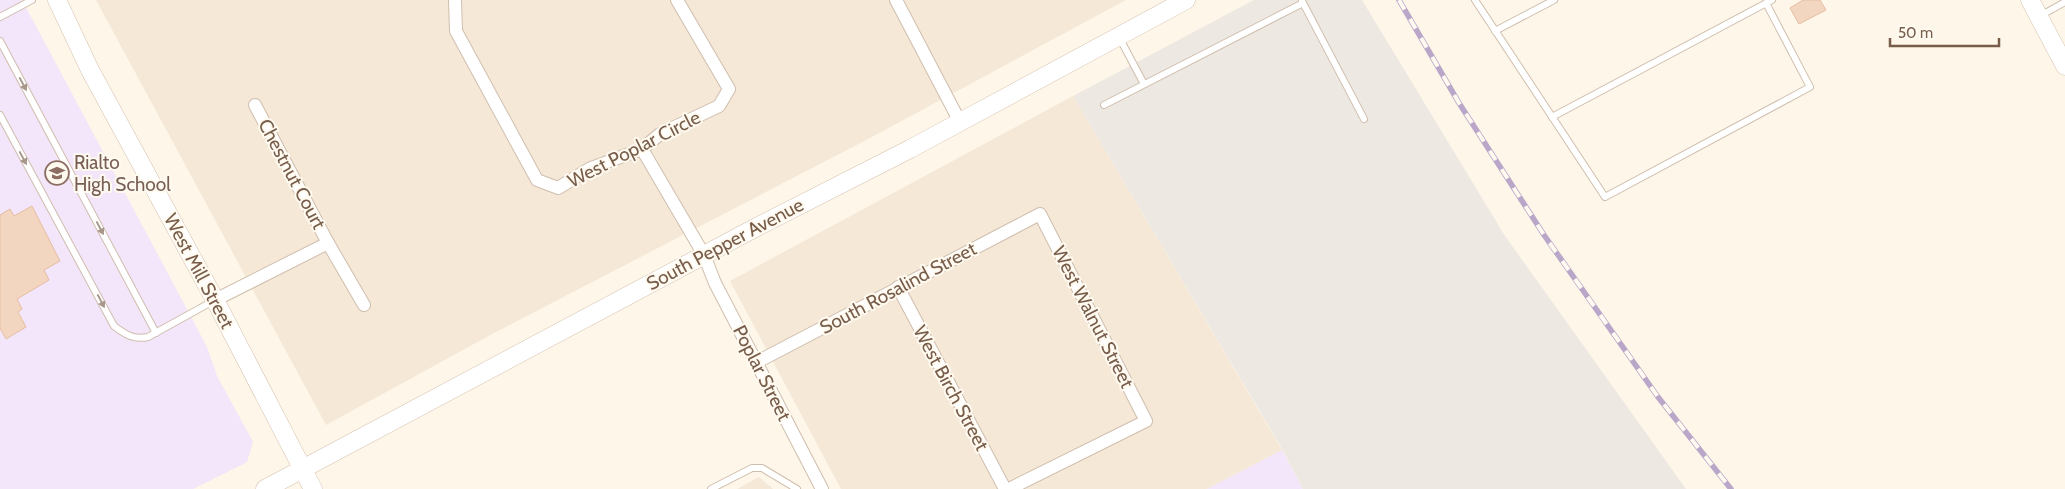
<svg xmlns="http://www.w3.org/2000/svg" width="2065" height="489" font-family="Cabin,sans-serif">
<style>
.residential{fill:#f5e8d7}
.industrial{fill:#eee8e2}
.education{fill:#f3e5fa}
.building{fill:#f3d6c0;stroke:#e6bda0}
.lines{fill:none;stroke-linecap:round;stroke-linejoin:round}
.service-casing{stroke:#cfbead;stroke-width:8}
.minor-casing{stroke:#cfbead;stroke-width:14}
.secondary-casing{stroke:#d5c0ad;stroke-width:19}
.service{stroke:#fff;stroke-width:6}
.minor{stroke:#fff;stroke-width:12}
.secondary{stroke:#fff;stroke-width:18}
.rail-casing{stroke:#b9a6c8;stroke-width:5.5}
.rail{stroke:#fffaf0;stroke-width:4;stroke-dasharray:11;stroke-linecap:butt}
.oneway{fill:#a7968a}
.labels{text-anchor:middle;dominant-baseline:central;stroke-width:4;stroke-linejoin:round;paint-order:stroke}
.street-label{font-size:19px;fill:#785d4b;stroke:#fffaf0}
.education-label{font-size:19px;fill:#785e54;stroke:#fffaf0;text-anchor:start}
</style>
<rect width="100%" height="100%" fill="#fdf6e9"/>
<g class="residential">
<polygon points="96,0 1126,0 870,138 494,333 326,425"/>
<polygon points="1073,96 1282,450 1207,489 841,489 730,281"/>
<polygon points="759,477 773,489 737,489"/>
</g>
<polygon class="industrial" points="1254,0 1362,0 1505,236 1686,489 1303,489 1282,449 1073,96"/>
<g class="education">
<polygon points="0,0 22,0 207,347 217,376 253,442 247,462 193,489 0,489"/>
<polygon points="1282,450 1303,489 1207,489"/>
</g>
<g class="building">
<polygon points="1803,0 1820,0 1826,10 1799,24 1790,8"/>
<polygon points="32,206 60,261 44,270 49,280 17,299 22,309 18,312 26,327 6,339 0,328 0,215 10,209 14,216"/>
</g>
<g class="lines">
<g class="service-casing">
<g id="service">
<polyline points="1475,0 1605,197 1810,87 1766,3"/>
<polyline points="1302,1 1364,119"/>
<polyline points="2040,16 2065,2"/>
<polyline points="0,17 32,0"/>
<polyline points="1495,31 1554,0"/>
<polyline points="1119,37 1144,84"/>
<polyline points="0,41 156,333"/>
<polyline points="1104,105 1303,3"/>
<path d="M0 115 114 326C126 335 134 340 148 337L215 300"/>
<polyline points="1552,117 1772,0"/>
<polyline points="711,489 752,468 762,468 797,489"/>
</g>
</g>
<g class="minor-casing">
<g id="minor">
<polyline points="455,0 456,31 537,180 558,188 591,168 642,149 660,134 719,106 729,89 677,0"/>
<polyline points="896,0 960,122"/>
<polyline points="255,105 328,243 364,305"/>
<polyline points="642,149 704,255 715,283 822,489"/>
<polyline points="898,287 1005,489"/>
<polyline points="215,300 328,243"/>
<polyline points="757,362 1040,214 1146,421 1009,489"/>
</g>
</g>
<g class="secondary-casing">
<g id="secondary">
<polyline points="57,0 90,70 215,300 313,489"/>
<polyline points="2030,0 2065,66"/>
<polyline points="265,489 753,229 910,149 1186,0"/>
</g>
</g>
<use href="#service" class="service"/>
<use href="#minor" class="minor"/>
<use href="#secondary" class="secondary"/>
<g class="rail-casing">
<polyline id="rail" points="1399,0 1459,103 1544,235 1658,397 1731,489"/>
</g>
<use href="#rail" class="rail"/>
</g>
<defs><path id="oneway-solid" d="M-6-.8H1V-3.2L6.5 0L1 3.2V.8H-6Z" transform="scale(1.25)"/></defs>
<g class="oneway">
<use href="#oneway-solid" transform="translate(23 84) rotate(62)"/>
<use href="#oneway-solid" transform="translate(23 158) rotate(62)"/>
<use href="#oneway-solid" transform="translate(100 228) rotate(62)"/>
<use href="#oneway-solid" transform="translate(101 301) rotate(62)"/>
</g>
<defs>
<g id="school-ring" transform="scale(1.25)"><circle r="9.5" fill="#fffaf0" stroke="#8d6e63" stroke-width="1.5"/><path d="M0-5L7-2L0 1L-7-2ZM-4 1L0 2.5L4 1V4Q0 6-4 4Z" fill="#8d6e63"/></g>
</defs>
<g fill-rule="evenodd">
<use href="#school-ring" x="57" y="173"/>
</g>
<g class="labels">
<g class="street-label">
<text transform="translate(634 149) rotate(-27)">West Poplar Circle</text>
<text transform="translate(292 174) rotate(62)">Chestnut Court</text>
<text transform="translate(725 244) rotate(-28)">South Pepper Avenue</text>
<text transform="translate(199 271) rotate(62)">West Mill Street</text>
<text transform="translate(898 288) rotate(-28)">South Rosalind Street</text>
<text transform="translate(1093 317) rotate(63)">West Walnut Street</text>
<text transform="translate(762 373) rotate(63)">Poplar Street</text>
<text transform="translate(951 388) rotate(62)">West Birch Street</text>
</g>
<g class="education-label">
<text x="74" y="162">Rialto<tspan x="74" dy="22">High School</tspan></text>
</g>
</g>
<path d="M1890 38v8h109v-8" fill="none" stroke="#785d4b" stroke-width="2.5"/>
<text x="1898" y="38" font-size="15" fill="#785d4b" stroke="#fffaf0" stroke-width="4" paint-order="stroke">50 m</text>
</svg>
